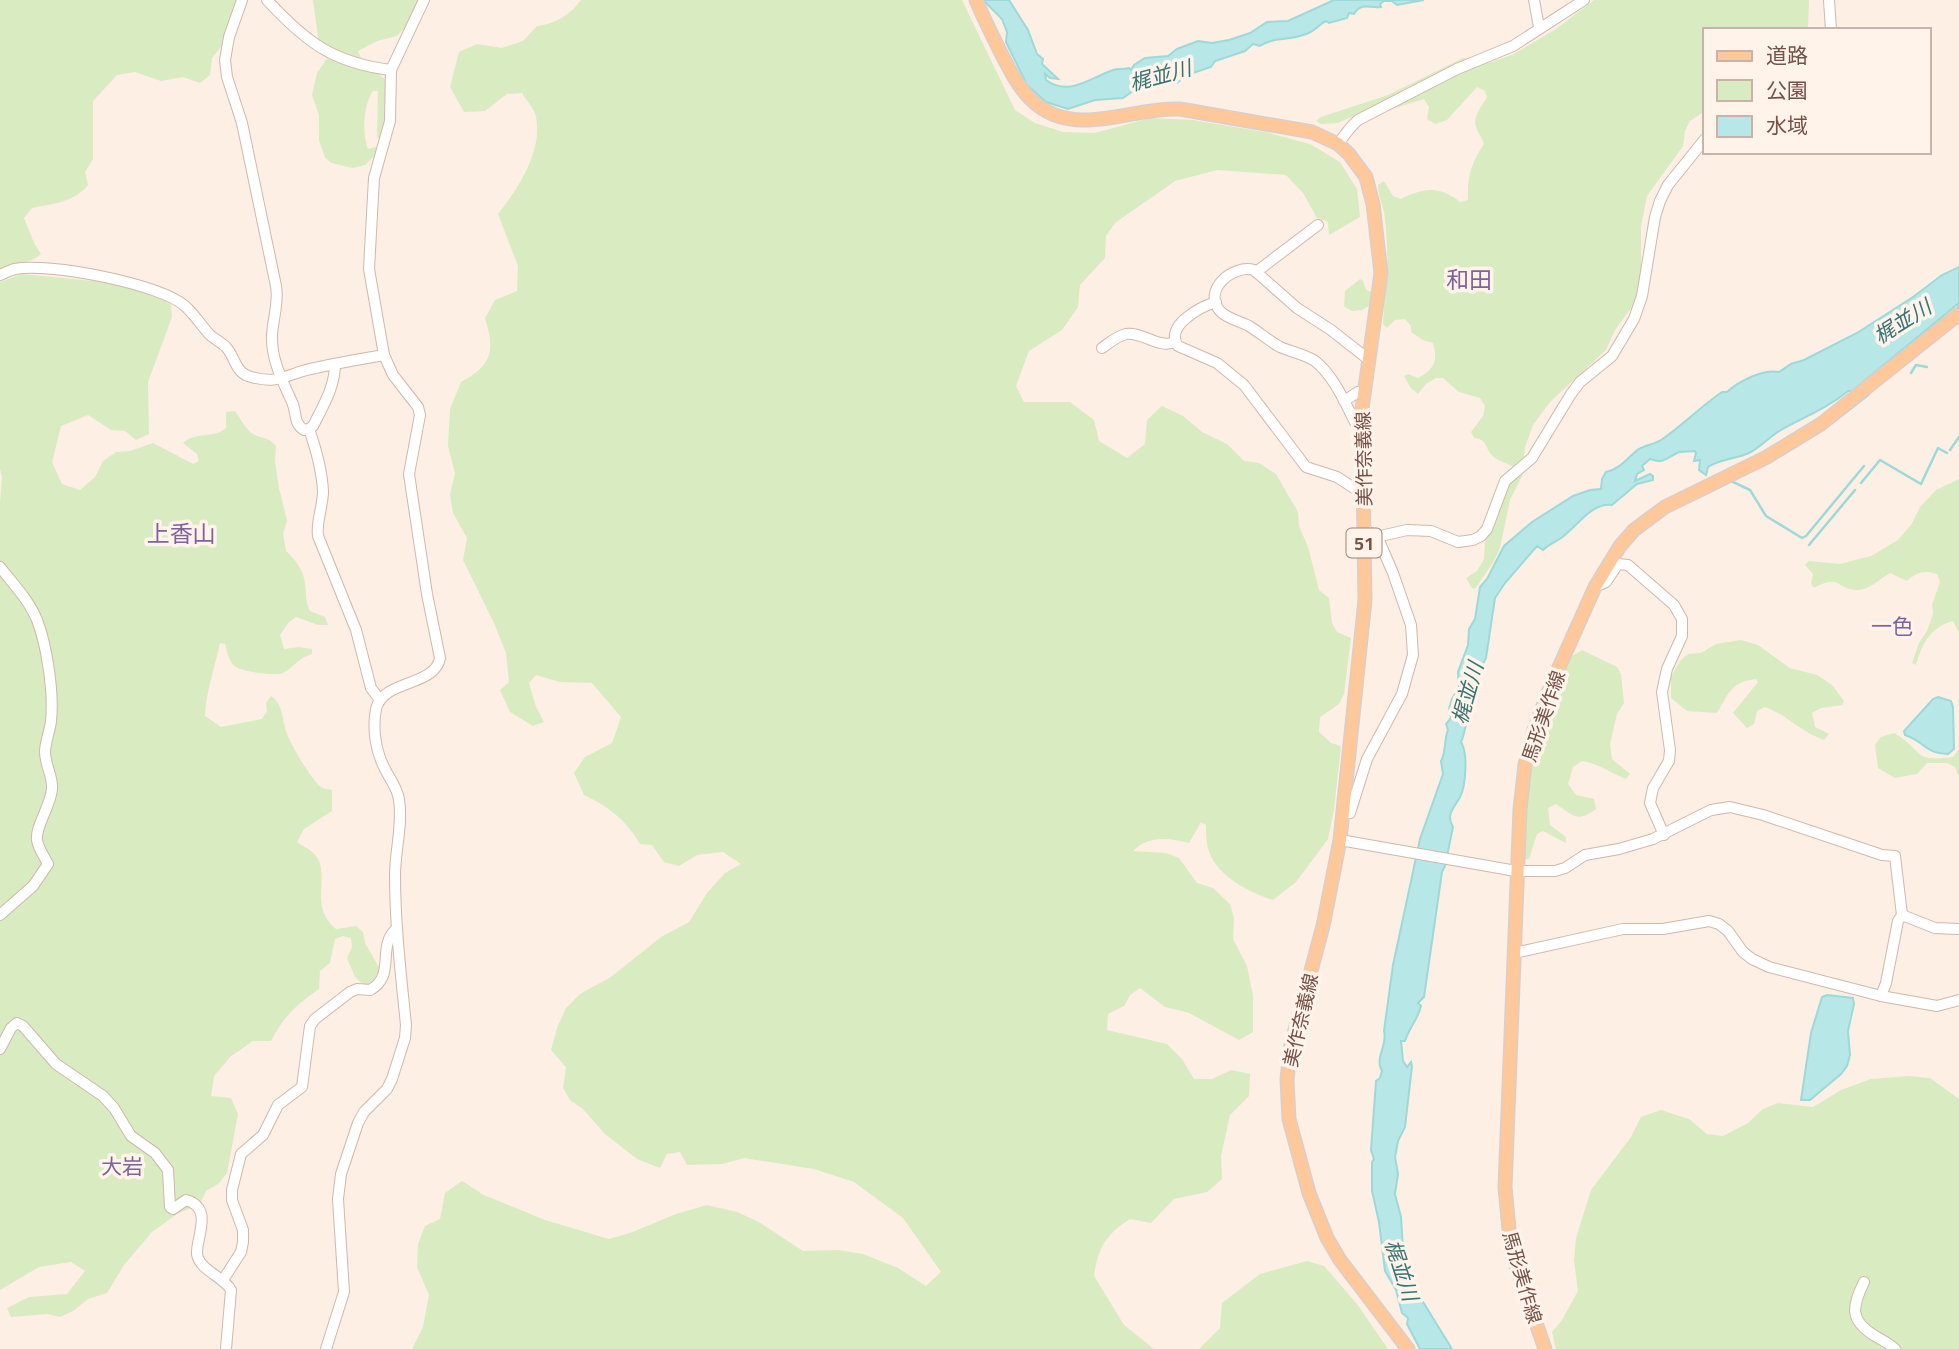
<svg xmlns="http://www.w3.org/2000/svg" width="1959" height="1349" font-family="'Titillium Web','Noto Sans JP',sans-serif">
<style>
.green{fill:#d9ebc1}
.water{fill:#b7e7e6;stroke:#9dd9d9;stroke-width:2}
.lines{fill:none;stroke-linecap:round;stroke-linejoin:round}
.stream{stroke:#9dd9d9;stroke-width:2.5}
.minor-casing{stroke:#d1b7ac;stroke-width:12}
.major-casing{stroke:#d9cecc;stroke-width:15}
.minor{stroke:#fff;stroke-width:10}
.major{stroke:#fec89a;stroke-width:12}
.labels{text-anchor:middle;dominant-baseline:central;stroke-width:7;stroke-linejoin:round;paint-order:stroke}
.shield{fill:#fff3ea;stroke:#9f8279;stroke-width:2}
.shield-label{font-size:18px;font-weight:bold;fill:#765148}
.street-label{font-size:19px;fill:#765148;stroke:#fff3ea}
.water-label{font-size:21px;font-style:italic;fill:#397475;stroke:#fff3ea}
.neighbourhood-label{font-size:21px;fill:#7f639a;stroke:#fff3ea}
.quarter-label{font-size:23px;fill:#7f639a;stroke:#fff3ea}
</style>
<rect width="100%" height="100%" fill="#fdefe3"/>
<g class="green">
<path d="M0 0H236L223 44 212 58 210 75 200 83 183 77 161 81 135 72 117 75 93 101V159L85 172 88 185C75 202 52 204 32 208L24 218 34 243 41 254C28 266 16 260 0 270Z"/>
<path d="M313 0H420L407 25 397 36 377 41 358 51 362 60 388 82 386 127 380 139 377 136 378 91H373C363 106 362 132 368 149L376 147 379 151 365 165 352 168 332 163 325 158 319 140V115L312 95 317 73 328 57 319 44Z"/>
<path d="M581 0H962L1015 110 1035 123 1063 132 1095 133 1150 118 1193 120 1265 132 1310 144 1340 162 1357 189 1360 217 1329 235 1328 222 1317 218 1303 193 1286 175 1217 170 1175 181 1115 223 1106 236 1105 258 1080 285 1078 307 1062 330 1029 351 1016 386 1024 402H1070L1094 420 1099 441 1127 458 1145 444 1147 420 1162 406 1183 416 1202 432 1227 444 1244 461 1259 463 1276 474 1298 512 1299 526 1308 547 1319 590 1329 598 1332 623 1337 632 1351 638 1344 694 1339 704 1320 717 1319 732 1331 743 1341 746 1334 810 1328 839 1296 882 1273 900C1251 893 1219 877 1210 854 1206 845 1206 834 1206 825L1201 822 1189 843C1169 838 1149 835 1133 851L1166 853 1179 858 1197 883 1213 888 1230 904 1234 918 1233 939 1247 966 1253 996V1032L1239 1040 1189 1013 1165 1007 1140 988 1130 995 1124 1006 1108 1014 1107 1030 1167 1044 1182 1059 1194 1079H1212L1231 1070 1250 1074 1249 1096 1230 1115 1221 1156 1222 1179 1207 1192 1174 1199 1151 1223 1130 1219C1106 1234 1098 1248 1094 1276L1124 1325 1154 1349H412L423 1327 429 1295 417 1267 418 1244 425 1226 440 1219 445 1193 462 1181 484 1195 545 1220 609 1239 630 1233 676 1214 707 1205 737 1212 759 1222 803 1251 838 1250 863 1254 898 1268 926 1286 941 1272 903 1218 854 1182 814 1169 744 1158 722 1164 687 1165 680 1152 667 1154 660 1168 637 1159 605 1134 583 1109 570 1100 563 1088 566 1067 551 1050 557 1028 566 1008 580 994 611 977 661 937 689 922 707 893 725 873 741 864 723 852 697 855 679 866 664 862 652 845 640 844C627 821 608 806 584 795L574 773 585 757 612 743 621 717 592 683 560 682 536 675 529 683 536 707 544 722 533 726 510 712 500 690 509 682 506 653 494 623 463 560 467 538 453 513 450 495 455 473 448 446 450 409 461 382C493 365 495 350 485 318L495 300 517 291 518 266 498 214C518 189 543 151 536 117 535 109 526 100 522 93L507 94 485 111 464 112 450 87 459 52 477 44 502 48 523 41 537 26C554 24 571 15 581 0Z"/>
<path d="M1594 0H1809L1808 27 1807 30H1705V111L1690 121 1685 131 1683 146 1647 196 1641 226V269L1635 303 1615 330 1606 350 1550 402 1533 425 1525 447 1522 476 1510 500 1500 548 1494 561 1475 589 1472 588 1466 578 1477 571 1484 559 1485 542 1496 522 1501 499 1515 468C1508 463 1500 462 1494 457 1485 450 1488 439 1474 438L1471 432 1483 416 1485 406 1480 398 1459 392 1443 378H1436L1426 384 1418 394 1410 387 1404 376 1408 374 1418 378C1435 369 1438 360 1433 343L1423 340 1411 332V326L1405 319 1395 320 1387 328 1383 324 1384 306 1372 304 1362 310 1352 311 1344 306 1345 291 1360 279 1363 281 1366 290 1374 293 1385 286C1389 270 1387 230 1384 212 1382 202 1378 196 1378 185L1384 181 1393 196 1401 199C1423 188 1439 185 1460 202L1468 200C1467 177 1471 163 1484 144 1482 137 1478 133 1476 127 1472 117 1482 106 1487 97L1485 91 1477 87 1447 120 1435 124 1427 119 1429 107 1424 99 1386 111 1371 108 1338 123 1321 124 1316 121 1321 117 1388 95 1463 58 1488 63 1512 55 1556 29Z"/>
<path d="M22 274 104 282 161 297 171 305 172 317 148 382 149 434 136 440 125 431 111 430 88 415 61 426 52 462 62 484 80 490 95 477 103 461 116 452 130 451 153 443 193 464 199 461 197 454 183 443C196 431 214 439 226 428V412L235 411C241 419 246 431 255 435 266 440 267 436 276 446L275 462 279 488 287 521 283 534 286 551C295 559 304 571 305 584 307 596 305 601 310 611L325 617 328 625H318L296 617 289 622 280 635 284 649 299 647 312 649V654C296 659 295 667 283 673 276 676 245 672 238 668 229 664 227 652 225 644L220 643C215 667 206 691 205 716L221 727 262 719 267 711 266 703 271 696C283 704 282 718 286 731 289 742 312 781 321 787 322 788 331 790 332 790V811L304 829 297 842C302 846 312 850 316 856 331 877 308 906 336 929L356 926 363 932 365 943 381 971 376 982 364 985 355 977 347 958 352 947 351 938 343 936 335 939 330 963 320 971 319 989C296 1005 284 1016 271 1041H253L231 1056 214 1076 211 1096 231 1098 238 1114 227 1173 218 1184 206 1191 200 1204 177 1214 152 1232 124 1265 107 1293 88 1299 73 1311 60 1317 47 1314 11 1317 7 1308 29 1297 67 1294 85 1271 71 1262 39 1267 0 1290V504L2 477 0 469V282Z"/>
<path d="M1959 479V633L1953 621C1930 627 1922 644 1916 665L1912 663 1919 643 1927 631 1933 614 1932 605 1940 582 1937 574C1923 570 1917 572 1907 581L1890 573C1880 579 1868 591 1856 590 1835 588 1840 574 1814 588L1811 584 1813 574 1805 565 1809 561 1840 564 1871 556 1898 540 1911 525 1920 507 1936 490Z"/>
<path d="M1741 640 1758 645 1790 668 1817 675 1832 685 1844 701 1842 705 1821 708 1812 713 1815 727 1829 734 1824 740C1799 731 1789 716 1765 707L1757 711 1754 724 1747 728 1733 713 1758 682 1756 679C1731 682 1729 693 1717 713L1687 711 1671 698V677L1680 661 1688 654 1701 653 1716 644Z"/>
<path d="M1582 650 1617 667 1621 674 1624 703 1617 714 1610 744 1612 759 1630 774 1626 779C1610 773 1600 764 1582 761L1573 767 1568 784 1576 795 1594 799 1596 809C1577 823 1574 816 1556 804L1548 808 1550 825 1566 837V843L1543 831 1537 834 1529 859 1523 860 1530 765 1545 716 1572 656Z"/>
<path d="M1894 733C1924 750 1911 763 1953 757L1959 749V777L1955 767 1947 763H1927L1917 774 1895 778 1878 768 1875 745 1881 737Z"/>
<polygon points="1908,1076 1930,1078 1959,1099 1959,1349 1556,1349 1552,1332 1562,1320 1578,1291 1574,1260 1576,1238 1591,1190 1631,1137 1641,1117 1661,1110 1689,1119 1707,1134 1723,1136 1748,1123 1763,1109 1778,1103 1813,1107 1841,1090 1871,1079"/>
<polygon points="1307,1261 1324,1266 1357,1304 1388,1349 1199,1349 1220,1328 1222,1303 1260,1274"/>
</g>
<g class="water">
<path d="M983 0H1009L1028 30 1037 54 1043 59 1042 64 1058 79 1050 78 1045 74 1046 80C1069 97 1090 78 1113 70 1118 68 1123 70 1129 68L1131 70 1134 65 1145 58 1168 56 1177 49 1198 41 1212 43 1229 40 1250 33 1267 22 1288 21 1334 0H1424L1397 5 1392 1H1384L1380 4 1381 7C1370 9 1362 1 1354 14L1349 13 1347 18 1329 23 1326 21C1317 25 1317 31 1303 35 1286 41 1276 36 1260 46L1253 44 1245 51 1215 61 1211 67 1187 75 1177 83H1159L1145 90 1136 89 1123 98 1095 100 1068 109 1046 102 1027 85 1006 42 1007 32 1002 19Z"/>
<path d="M1959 267V303L1852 391H1848C1828 408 1804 417 1781 430 1770 436 1761 447 1749 453 1736 459 1720 459 1708 467L1706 475 1699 470 1700 460 1694 461 1696 453 1695 451C1689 452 1682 451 1677 453 1665 459 1663 464 1650 459L1642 466 1644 470 1637 474 1635 481 1650 474 1653 476V480L1637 484 1612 505C1591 502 1576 528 1561 538 1554 543 1549 544 1543 550L1537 546 1505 583 1495 598 1486 658 1475 679 1473 703 1467 710 1469 714C1465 724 1465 734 1461 742 1468 752 1466 786 1460 797 1455 807 1445 814 1453 827L1445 866 1442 872 1424 997 1418 1003 1421 1006C1418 1019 1409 1028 1405 1041H1401L1403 1061 1407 1067 1411 1062 1412 1066 1405 1127 1398 1141 1395 1157 1398 1174 1395 1194 1401 1217 1403 1249 1406 1265 1420 1297 1452 1349H1420L1407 1324 1408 1318 1402 1313 1396 1290 1385 1271 1379 1222 1372 1191V1162L1374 1159 1371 1150 1376 1081 1380 1078 1382 1071C1374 1058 1388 1046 1384 1031L1393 965 1420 839 1443 774 1441 761C1446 753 1444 739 1448 730L1446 724 1451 718 1449 709 1452 699 1459 687 1458 672 1468 645 1469 629 1475 619 1480 587 1487 579 1504 546 1532 522 1573 496 1590 490 1601 489 1602 479 1606 472C1619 469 1625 461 1636 451 1643 445 1653 445 1661 440 1682 426 1701 406 1722 392H1727C1739 381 1763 369 1779 372L1791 364 1804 360 1857 333 1913 297 1942 275Z"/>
<path d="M1938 697 1951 701 1953 707 1954 749 1948 754C1923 753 1926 742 1905 735L1904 731 1933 699Z"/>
<polygon points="1827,995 1853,998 1854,1004 1848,1031 1850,1055 1847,1066 1841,1074 1810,1100 1801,1100 1811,1033 1822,997"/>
</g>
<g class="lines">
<g class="stream">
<polyline points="1958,306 1959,306"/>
<polyline points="1911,373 1916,365 1927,367"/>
<polyline points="1832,423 1868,395"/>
<polyline points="1950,450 1959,437"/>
<polyline points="1731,481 1750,490 1766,516 1802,538 1806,536 1864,466"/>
<polyline points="1861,483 1880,460 1921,484 1938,448 1947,453"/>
<polyline points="1809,545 1855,490"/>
</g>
<g class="minor-casing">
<g id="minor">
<path d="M242 0 229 37 225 60 227 77 242 123 276 286C279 303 273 318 272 335 271 359 282 380 292 402 297 413 293 423 304 430L309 429"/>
<path d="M267 0C306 42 333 63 391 70"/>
<polyline points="1534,0 1539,27"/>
<polyline points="1829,0 1831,30"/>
<polyline points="1338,144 1350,128 1358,120 1457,69 1513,46 1584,0"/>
<polyline points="1256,272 1318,225"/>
<path d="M0 275C5 273 10 270 15 269 47 262 161 284 185 306 194 314 201 325 209 334 214 339 221 342 226 347 235 357 235 371 248 376 280 386 287 373 315 368 338 363 361 359 384 355"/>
<path d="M1216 302C1200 307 1164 326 1178 346L1217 363 1244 385 1306 467 1337 477 1363 494"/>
<path d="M1102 348C1109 343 1117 336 1126 334 1144 332 1158 349 1175 342"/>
<polyline points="1344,401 1358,392 1363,392"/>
<path d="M1362 428 1356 424C1345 403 1334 376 1315 361 1305 354 1291 352 1280 347 1269 341 1259 332 1249 326 1240 321 1227 319 1220 311 1202 290 1233 264 1254 270L1297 308 1331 330 1368 359"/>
<path d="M309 429C316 449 322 471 323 491 323 507 316 521 318 536L356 630 371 688 380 700"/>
<path d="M309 429 313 426C323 406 335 387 335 364"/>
<polyline points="1376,537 1407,530 1431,531 1458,542 1473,540 1481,536 1487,529 1505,481 1532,458 1571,394 1580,382 1612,356 1634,319 1642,296 1655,217 1660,201 1668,185 1705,139"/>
<path d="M0 567C13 584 29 600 37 620 47 646 54 693 51 721 50 731 45 742 45 752 45 765 53 776 52 789 51 805 35 827 37 840 38 848 44 856 48 864L33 886 0 915"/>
<polyline points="1595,587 1606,582 1618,564 1628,565 1674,605 1682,619 1682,636 1667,669 1662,692 1670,750 1669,761 1653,788 1650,803 1664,835"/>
<polyline points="1343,812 1350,813 1367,759 1402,694 1413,655 1411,625 1393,573 1380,543 1364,528"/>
<polyline points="1340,840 1516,871 1555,871 1565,868 1585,855 1619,849 1653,839 1711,810 1730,807 1763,815 1882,855 1895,856 1902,915 1898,921 1886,983 1881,996 1769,967 1752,959 1743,952 1728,931 1719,924 1709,921 1663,929 1623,929 1514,953"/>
<polyline points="1902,915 1935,928 1959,929"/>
<polyline points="1881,996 1937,1006 1959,1000"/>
<path d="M0 1049 11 1028 17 1023 23 1026 56 1064 103 1096 114 1108 131 1136 155 1153 168 1170 170 1207 173 1209 186 1200C214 1208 196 1237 197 1254 199 1270 224 1277 231 1290L226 1349"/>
<path d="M223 1280 241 1252 243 1242V1230L232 1200V1190L241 1154 263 1135 278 1105 302 1087 310 1026 315 1019 350 992 357 989 370 990C396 976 377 948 395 930"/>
<path d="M1864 1282C1852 1307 1849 1320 1875 1336 1882 1340 1889 1343 1895 1349"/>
<path d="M326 1349 344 1292 338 1199 341 1174 358 1123 364 1112 387 1089 392 1079 405 1038 406 1025C401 975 395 925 395 875 395 851 403 824 399 800 398 789 391 781 386 771 376 753 372 730 376 709 383 679 435 687 440 658L427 594 409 474 420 415 418 407 393 375 384 355 369 269 374 178 390 121 391 70 424 0"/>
</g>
</g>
<g class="major-casing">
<g id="major">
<path d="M976 0C983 17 991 33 999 49 1018 87 1035 120 1084 120 1116 120 1146 108 1180 109L1312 132 1338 144 1349 154 1366 177 1373 204 1381 273 1362 409 1365 600 1340 840 1323 926 1291 1045 1287 1079 1288 1100 1289 1119 1309 1193 1327 1238 1340 1260 1408 1349"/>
<polyline points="1545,1349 1511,1251 1505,1187 1520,809 1525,765 1534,730 1551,685 1595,587 1620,546 1634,530 1665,507 1767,457 1821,424 1959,314"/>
</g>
</g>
<use href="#minor" class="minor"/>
<use href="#major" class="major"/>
</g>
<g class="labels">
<rect class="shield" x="1346.5" y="528.5" width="35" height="29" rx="5"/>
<g class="shield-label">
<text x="1364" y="543">51</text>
</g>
<g class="street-label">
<text transform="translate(1363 459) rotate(-91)">美作奈義線</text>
<text transform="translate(1543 716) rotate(-71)">馬形美作線</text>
<text transform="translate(1300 1020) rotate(-77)">美作奈義線</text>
<text transform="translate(1523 1277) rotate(74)">馬形美作線</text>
</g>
<g class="water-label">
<text transform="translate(1160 75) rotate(-15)">梶並川</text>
<text transform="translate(1902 321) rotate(-32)">梶並川</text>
<text transform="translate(1467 693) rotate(-74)">梶並川</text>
<text transform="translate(1402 1270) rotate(72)">梶並川</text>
</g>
<g class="neighbourhood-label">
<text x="1892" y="626">一色</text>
<text x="122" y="1166">大岩</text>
</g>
<g class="quarter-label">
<text x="1469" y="279">和田</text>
<text x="181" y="533">上香山</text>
</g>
</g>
<rect x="1703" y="28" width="228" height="126" fill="#fff3ea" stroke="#c8b2a9" stroke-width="2"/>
<rect x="1717" y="51" width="35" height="10" fill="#fec89a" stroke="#c8b2a9" stroke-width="2"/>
<text x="1766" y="63" font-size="21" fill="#765148">道路</text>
<rect x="1717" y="80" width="35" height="21" fill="#d9ebc1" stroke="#c8b2a9" stroke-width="2"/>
<text x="1766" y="98" font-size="21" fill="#765148">公園</text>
<rect x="1717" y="116" width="35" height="21" fill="#b7e7e6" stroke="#c8b2a9" stroke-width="2"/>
<text x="1766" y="133" font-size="21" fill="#765148">水域</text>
</svg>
